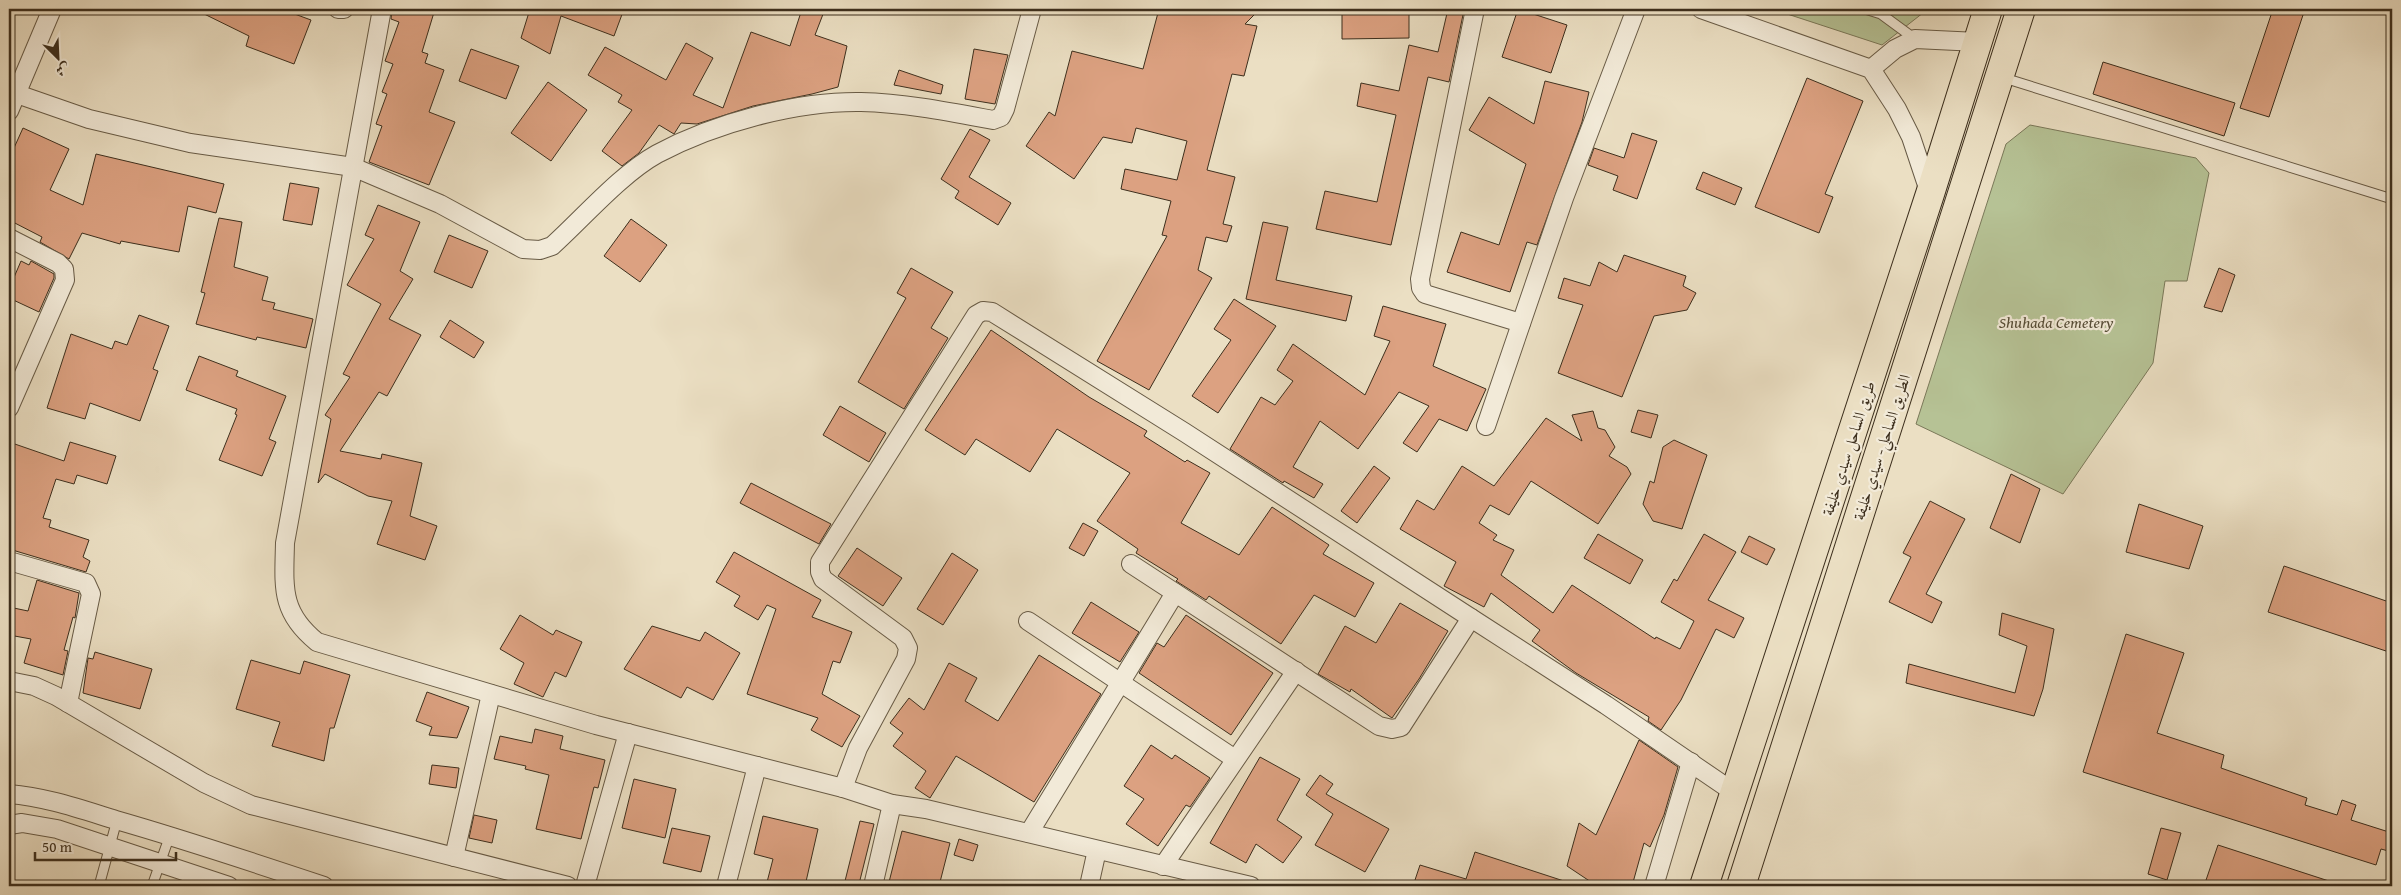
<svg xmlns="http://www.w3.org/2000/svg" width="2401" height="895" font-family="'Gentium Book Plus',Amiri,serif">
<style>
.green{fill:#b6c295;stroke:#7a7859}
.building{fill:#dca181;stroke:#3d2f1d}
.lines{fill:none;stroke-linecap:round;stroke-linejoin:round}
.service-casing{stroke:#685b46;stroke-width:11}
.minor-casing{stroke:#685b46;stroke-width:20}
.trunk-casing{stroke:#3d2f1d;stroke-width:30}
.service{stroke:#f2ead8;stroke-width:9}
.minor{stroke:#f2ead8;stroke-width:18}
.trunk{stroke:#ebdfc3;stroke-width:28}
.labels{text-anchor:middle;dominant-baseline:central;stroke-width:4.5;stroke-linejoin:round;paint-order:stroke}
.park-label{font-size:16px;font-style:italic;fill:#554c35;stroke:#f2ead8}
.street-label{font-size:16px;fill:#3d2f1d;stroke:#f2ead8}
</style>
<rect width="100%" height="100%" fill="#ebdfc3"/>
<filter id="stains"><feTurbulence type="fractalNoise" baseFrequency=".004" numOctaves="4"/><feColorMatrix values="0 0 0 0 .2 0 0 0 0 .09 0 0 0 0 .02 0 0 0 .5 -.17"/></filter>
<radialGradient id="worn" r=".72"><stop offset=".6" stop-color="#630" stop-opacity="0"/><stop offset="1" stop-color="#630" stop-opacity=".3"/></radialGradient>
<g class="green">
<polygon points="1772,9 1928,9 1882,45"/>
<polygon points="2030,125 2196,158 2209,173 2187,281 2165,281 2153,363 2063,494 1916,424 2006,144"/>
</g>
<g class="building">
<polygon points="194,9 281,9 311,20 294,64 246,46 249,36"/>
<polygon points="392,9 435,9 422,52 428,54 425,63 444,70 429,112 455,122 429,185 369,162 382,126 376,124 387,94 382,92 393,64 385,61 399,22 391,19"/>
<polygon points="530,9 624,9 614,36 561,16 550,54 521,38"/>
<polygon points="802,9 825,9 815,35 847,46 838,87 812,94 753,106 697,124 681,123 674,134 659,125 639,153 622,166 602,151 632,110 618,102 622,95 588,75 605,47 666,80 686,43 713,58 693,95 723,108 751,32 790,46"/>
<polygon points="1159,9 1260,9 1245,24 1257,26 1244,76 1232,74 1207,170 1235,177 1223,224 1232,226 1227,242 1206,237 1198,270 1212,278 1149,390 1097,361 1167,236 1162,235 1171,201 1121,189 1125,169 1177,180 1187,141 1136,128 1132,143 1103,137 1074,179 1026,146 1049,112 1055,116 1072,51 1143,69"/>
<polygon points="1342,9 1409,9 1409,38 1342,39"/>
<polygon points="1448,9 1464,10 1449,82 1428,77 1391,245 1316,229 1325,191 1377,202 1396,115 1357,106 1361,83 1399,91 1409,45 1438,52"/>
<polygon points="1518,9 1567,25 1551,73 1502,57"/>
<polygon points="2273,9 2305,9 2269,117 2240,108"/>
<polygon points="471,49 519,66 506,99 459,81"/>
<polygon points="974,49 1008,55 995,104 965,99"/>
<polygon points="2103,62 2235,103 2224,136 2093,94"/>
<polygon points="899,70 943,85 941,94 894,85"/>
<polygon points="1807,78 1863,101 1825,194 1833,197 1819,233 1755,207"/>
<polygon points="1545,81 1589,92 1582,122 1537,245 1527,242 1510,292 1447,272 1461,232 1499,245 1526,164 1469,130 1489,97 1534,124"/>
<polygon points="548,82 587,110 551,161 511,133"/>
<polygon points="23,128 69,149 50,190 83,205 96,154 224,184 216,213 188,206 179,252 121,241 120,244 82,233 69,259 40,242 42,237 9,220 9,159"/>
<polygon points="970,129 990,140 969,177 1011,203 998,225 955,198 959,191 941,179"/>
<polygon points="1632,133 1657,141 1637,199 1613,190 1618,176 1588,165 1594,148 1624,158"/>
<polygon points="1703,172 1742,188 1735,205 1696,189"/>
<polygon points="290,183 319,188 312,225 283,220"/>
<polygon points="378,205 420,222 400,271 413,279 389,319 421,335 387,396 379,392 340,451 381,459 382,454 422,463 410,516 437,526 425,560 377,544 392,501 368,496 325,474 318,483 331,419 325,415 350,377 343,374 381,304 347,285 374,239 365,235"/>
<polygon points="219,218 242,222 234,267 268,277 262,300 275,303 273,309 313,319 306,348 257,337 256,340 196,324 205,293 201,292"/>
<polygon points="631,219 667,245 640,282 604,256"/>
<polygon points="1263,222 1288,227 1276,280 1352,296 1346,321 1246,299"/>
<polygon points="449,235 488,251 472,288 434,272"/>
<polygon points="1624,255 1686,276 1683,286 1696,293 1687,310 1654,316 1622,397 1558,373 1583,305 1558,298 1564,278 1590,286 1599,262 1617,272"/>
<polygon points="21,261 29,265 31,261 54,274 54,278 39,312 9,298 9,289"/>
<polygon points="911,268 953,292 931,328 948,338 904,409 858,382 906,298 897,293"/>
<polygon points="2219,268 2235,275 2222,312 2204,307"/>
<polygon points="1234,299 1276,326 1218,413 1192,396 1231,340 1214,329"/>
<polygon points="1383,306 1446,324 1433,366 1486,389 1467,431 1439,419 1417,452 1403,443 1429,406 1399,392 1358,449 1320,421 1293,467 1323,484 1314,498 1284,481 1283,483 1230,449 1261,397 1275,405 1293,381 1277,370 1293,344 1365,395 1390,341 1374,336"/>
<polygon points="139,315 169,326 153,369 158,371 140,421 90,403 85,419 47,408 71,334 112,349 115,341 127,345"/>
<polygon points="450,320 484,342 474,358 440,337"/>
<polygon points="991,330 1089,397 1147,431 1144,436 1185,462 1187,460 1210,473 1181,523 1239,555 1272,507 1329,545 1323,554 1374,583 1355,617 1314,595 1281,644 1209,596 1206,600 1176,581 1178,579 1136,553 1138,549 1097,521 1130,473 1057,429 1030,472 976,439 965,455 925,430"/>
<polygon points="199,356 238,371 236,376 286,396 269,439 276,442 262,476 219,460 237,415 235,414 237,409 186,390"/>
<polygon points="840,406 886,433 869,462 823,435"/>
<polygon points="1638,410 1658,415 1651,438 1631,432"/>
<polygon points="1593,411 1598,428 1605,430 1615,447 1609,456 1627,467 1631,474 1598,524 1531,481 1509,515 1490,505 1479,523 1497,535 1493,540 1514,550 1501,575 1553,613 1572,585 1655,639 1656,637 1680,649 1694,621 1661,602 1674,579 1677,581 1704,534 1736,552 1708,600 1744,618 1734,638 1716,629 1681,700 1661,730 1648,721 1649,717 1576,673 1532,641 1540,630 1491,593 1484,607 1444,586 1456,562 1400,529 1417,500 1434,510 1462,466 1494,486 1546,418 1582,441 1572,415"/>
<polygon points="1674,440 1707,455 1682,529 1653,521 1643,504 1650,481 1654,483 1663,447"/>
<polygon points="9,442 64,461 70,442 116,456 107,484 77,475 74,484 56,479 43,518 51,520 49,527 89,540 83,557 90,561 86,572 9,549"/>
<polygon points="1374,466 1390,478 1357,523 1341,511"/>
<polygon points="2011,474 2040,489 2020,543 1990,528"/>
<polygon points="751,483 831,524 819,544 740,503"/>
<polygon points="1930,501 1965,519 1926,594 1942,602 1932,623 1889,602 1911,557 1903,553"/>
<polygon points="2139,504 2203,526 2189,569 2126,552"/>
<polygon points="1083,523 1098,531 1084,556 1069,548"/>
<polygon points="1598,534 1643,560 1630,584 1584,558"/>
<polygon points="1749,536 1775,549 1767,565 1741,552"/>
<polygon points="857,548 902,578 883,606 838,576"/>
<polygon points="734,552 821,600 812,617 852,632 840,663 833,661 822,694 860,716 842,747 811,730 818,718 747,694 776,609 767,605 758,620 734,606 740,596 716,582"/>
<polygon points="952,553 978,570 943,625 917,609"/>
<polygon points="2284,566 2392,603 2392,653 2268,612"/>
<polygon points="37,580 79,593 75,618 73,617 64,650 68,651 63,675 24,663 31,639 9,635 9,607 28,611"/>
<polygon points="1091,602 1139,632 1120,662 1072,633"/>
<polygon points="1400,603 1448,631 1419,679 1392,718 1351,689 1350,692 1318,674 1345,626 1376,643"/>
<polygon points="2002,613 2054,629 2043,689 2034,716 1906,683 1909,664 2015,693 2027,646 1999,635"/>
<polygon points="520,615 553,635 556,630 582,642 566,677 555,672 543,697 514,684 524,663 500,649"/>
<polygon points="1186,615 1273,673 1231,735 1139,673 1157,643 1164,647"/>
<polygon points="652,626 700,641 705,632 740,653 713,700 687,687 681,698 624,669"/>
<polygon points="2126,634 2184,653 2157,733 2224,755 2221,768 2307,798 2305,805 2337,815 2342,800 2356,805 2351,820 2392,833 2392,852 2381,849 2376,865 2083,772"/>
<polygon points="95,652 152,669 140,709 83,693 88,658 93,659"/>
<polygon points="1039,655 1101,694 1034,802 956,756 930,798 915,788 926,771 893,746 903,733 890,723 909,698 924,710 949,663 977,678 965,701 998,721"/>
<polygon points="251,660 300,674 304,661 350,675 334,728 330,728 324,761 272,746 280,722 236,709"/>
<polygon points="427,692 469,707 457,738 429,735 432,727 416,721"/>
<polygon points="535,729 563,736 560,749 605,760 598,788 594,787 581,839 536,829 549,775 525,769 526,766 494,759 500,736 532,743"/>
<polygon points="1639,740 1678,767 1664,815 1650,847 1644,843 1632,886 1597,886 1567,866 1579,823 1596,835"/>
<polygon points="1151,745 1172,759 1175,755 1210,778 1190,807 1186,805 1158,846 1126,824 1144,799 1124,786"/>
<polygon points="1260,757 1300,779 1277,820 1302,837 1283,863 1256,844 1246,863 1210,843"/>
<polygon points="432,765 459,768 456,788 429,784"/>
<polygon points="1320,775 1333,784 1326,794 1389,829 1365,872 1315,845 1333,814 1306,795"/>
<polygon points="634,779 676,789 665,838 622,828"/>
<polygon points="474,815 497,820 492,843 469,838"/>
<polygon points="763,816 818,829 805,886 766,886 773,859 754,854"/>
<polygon points="860,821 874,824 859,884 845,881"/>
<polygon points="672,828 710,836 701,872 663,863"/>
<polygon points="2161,828 2181,833 2167,880 2148,874"/>
<polygon points="902,831 950,843 939,886 888,886"/>
<polygon points="959,839 978,845 973,861 954,855"/>
<polygon points="2218,845 2335,883 2335,886 2204,886"/>
<polygon points="1475,852 1570,883 1570,886 1413,886 1420,865 1466,879"/>
</g>
<g class="lines">
<g class="service-casing">
<g id="service">
<polyline points="1865,9 1881,14 1915,39"/>
<polyline points="2001,77 2392,199"/>
<polyline points="99,886 117,820"/>
<polyline points="152,886 170,835"/>
</g>
</g>
<g class="minor-casing">
<g id="minor">
<polyline points="338,9 344,9"/>
<path d="M382 9 285 543C284 587 280 612 317 642L596 725 843 788 892 804 926 809 1251 886"/>
<polyline points="1475,9 1420,279 1421,288 1425,294 1521,323"/>
<polyline points="1701,9 1871,69 1897,109 1911,137 1930,194"/>
<polyline points="1871,69 1895,49 1915,39 1978,42"/>
<path d="M17 94 89 119 190 143 353 167 440 204 523 249 540 250 552 246C583 218 621 174 657 154 715 123 796 101 861 102 905 103 950 112 993 120L1001 117 1005 109 1032 9"/>
<polyline points="9,111 52,9"/>
<polyline points="9,238 58,263 64,269 65,280 9,408"/>
<polyline points="1486,426 1564,198 1636,9"/>
<polyline points="9,561 86,583 91,594 68,703"/>
<polyline points="1131,564 1379,726 1392,729 1401,727 1471,618"/>
<polyline points="1028,621 1235,759"/>
<polyline points="9,681 34,686 56,696 204,783 251,805 568,886"/>
<polyline points="843,788 858,748 906,659 908,648 903,638 823,579 820,572 820,562 976,315 983,311 992,312 1184,432 1471,618 1606,705 1735,793"/>
<path d="M9 794C46 797 80 809 116 820 186 840 255 863 324 886"/>
<polyline points="9,825 22,823 57,829 229,886"/>
<polyline points="1029,833 1175,593"/>
<polyline points="454,857 491,694"/>
<polyline points="1163,866 1296,671"/>
<polyline points="585,886 628,733"/>
<polyline points="726,886 757,766"/>
<polyline points="873,886 892,804"/>
<polyline points="1089,886 1097,850"/>
<polyline points="1654,886 1691,762"/>
</g>
</g>
<g class="trunk-casing">
<g id="trunk">
<polyline points="1704,886 1930,194 1988,9"/>
<polyline points="1741,886 2021,9"/>
</g>
</g>
<use href="#service" class="service"/>
<use href="#minor" class="minor"/>
<use href="#trunk" class="trunk"/>
</g>
<g class="labels">
<g class="park-label">
<text x="2056" y="322">Shuhada Cemetery</text>
</g>
<g class="street-label">
<text transform="translate(1881 447) rotate(-72)">الطريق الساحلي- سيدي خليفة</text>
<text transform="translate(1848 448) rotate(-72)">طريق الساحل سيدي خليفة</text>
</g>
</g>
<rect width="2401" height="895" fill="none" stroke="#ebdfc3" stroke-width="30"/>
<rect x="10" y="10" width="2381" height="875" fill="none" stroke="#3d2f1d" stroke-width="2.5"/>
<rect x="15" y="15" width="2371" height="865" fill="none" stroke="#3d2f1d"/>
<g transform="translate(58 58) rotate(156)" stroke="#f2ead8" stroke-width="4" paint-order="stroke">
<path d="M0-4L9 19L0 12L-9 19Z" fill="#3d2f1d"/>
<text y="-8" font-size="14" font-weight="bold" text-anchor="middle" fill="#3d2f1d">ش</text>
</g>
<path d="M35 852v8h141v-8" fill="none" stroke="#3d2f1d" stroke-width="2.5"/>
<text x="42" y="852" font-size="15" fill="#3d2f1d" stroke="#f2ead8" stroke-width="4" paint-order="stroke">50 m</text>
<rect width="100%" height="100%" filter="url(#stains)"/>
<rect width="100%" height="100%" fill="url(#worn)"/>
</svg>
